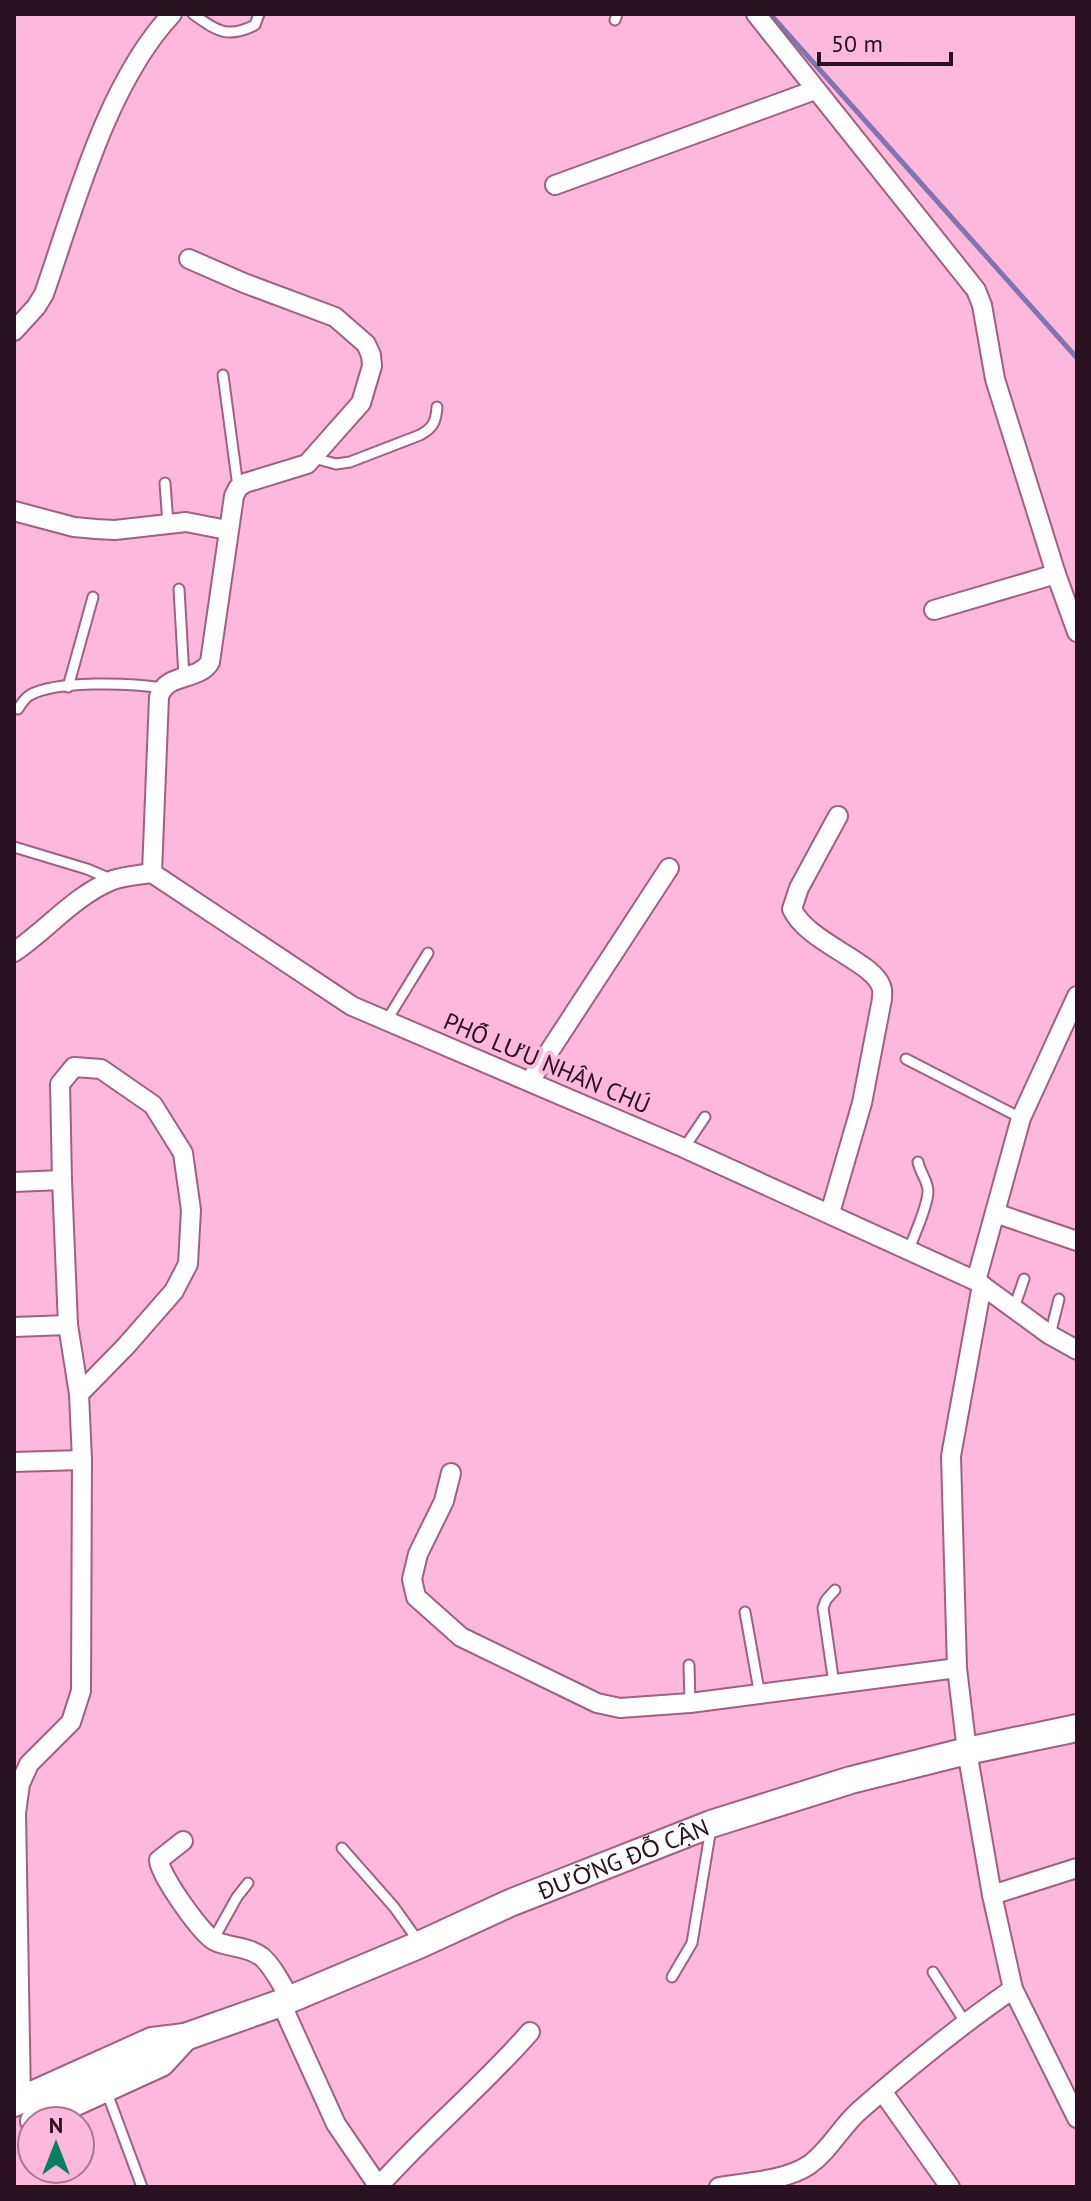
<svg xmlns="http://www.w3.org/2000/svg" width="1091" height="2201" font-family="'PT Sans',sans-serif">
<style>
.lines{fill:none;stroke-linecap:round;stroke-linejoin:round}
.stream{stroke:#8074b1;stroke-width:5}
.lane-casing{stroke:#9f6082;stroke-width:13}
.street-casing{stroke:#9f6082;stroke-width:22}
.secondary-casing{stroke:#9f6082;stroke-width:30}
.lane{stroke:#fff;stroke-width:9}
.street{stroke:#fff;stroke-width:18}
.secondary{stroke:#fff;stroke-width:26}
.labels{text-anchor:middle;dominant-baseline:central;stroke-width:8;stroke-linejoin:round;paint-order:stroke}
.street-label{font-size:24px;fill:#2a111f;stroke:#feb8dc}
</style>
<rect width="100%" height="100%" fill="#feb8dc"/>
<g class="lines">
<polyline class="stream" points="770,14 1077,358"/>
<g class="lane-casing">
<g id="lane">
<path d="M193 14C217 31 227 39 255 25L259 14"/>
<polyline points="615,20 617,14"/>
<polyline points="223,375 238,487"/>
<path d="M314 458 336 464 350 462 420 435C433 428 436 422 437 407"/>
<polyline points="165,483 168,524"/>
<polyline points="179,589 184,677"/>
<polyline points="68,687 93,597"/>
<path d="M18 709C21 704 25 698 30 695 57 680 132 683 162 688"/>
<polyline points="14,847 87,869 113,880"/>
<polyline points="387,1020 428,953"/>
<polyline points="906,1059 1021,1118"/>
<polyline points="684,1148 705,1117"/>
<path d="M909 1250C915 1232 926 1211 928 1193 929 1182 920 1173 918 1162"/>
<polyline points="1014,1308 1024,1279"/>
<polyline points="1050,1335 1059,1299"/>
<polyline points="745,1612 760,1696"/>
<polyline points="689,1665 690,1703"/>
<polyline points="834,1684 823,1608 826,1600 835,1590"/>
<polyline points="342,1848 394,1907 419,1942"/>
<polyline points="213,1940 237,1897 248,1883"/>
<polyline points="933,1972 965,2022"/>
<polyline points="672,1977 692,1943 711,1828"/>
<polyline points="106,2090 142,2187"/>
</g>
</g>
<g class="street-casing">
<g id="street">
<polyline points="756,14 976,290 982,305 995,379 1056,574 1077,632"/>
<polyline points="555,185 815,90"/>
<path d="M14 331 36 307 44 294C75 205 107 83 172 14"/>
<polyline points="14,511 74,527 96,529 115,530 186,522 227,530"/>
<polyline points="934,610 1056,574"/>
<path d="M152 873 159 697C166 672 198 682 210 662L234 496 238 488 245 483 307 464 361 403 372 366 371 355 366 344 335 317 244 283 189 259"/>
<path d="M14 952C47 930 75 895 113 880 125 876 139 875 152 873L352 1006 684 1148 976 1281 1050 1335 1077 1350"/>
<polyline points="530,1081 669,868"/>
<polyline points="14,1182 62,1180"/>
<path d="M830 1213 862 1103 882 999C882 994 883 990 881 986 872 961 807 942 792 909L799 888 838 816"/>
<polyline points="995,1213 1077,1241"/>
<polyline points="976,1281 1021,1118 1077,996"/>
<polyline points="982,1285 951,1456 957,1668 967,1751 992,1895 1013,1989 1077,2118"/>
<polyline points="14,1327 68,1325"/>
<polyline points="14,1462 82,1460"/>
<polyline points="451,1473 444,1501 418,1554 412,1579 416,1597 461,1637 597,1703 620,1708 690,1703 957,1668"/>
<path d="M183 1841 159 1860C159 1874 202 1935 215 1941 230 1948 248 1946 262 1957 274 1968 282 1985 290 1999"/>
<polyline points="992,1895 1077,1868"/>
<polyline points="281,2003 336,2124 379,2187"/>
<polyline points="882,2091 950,2187"/>
<polyline points="21,2099 16,1813 20,1784 29,1764 71,1722 81,1691 82,1460 79,1394 68,1325 62,1180 60,1084 74,1067 101,1069 153,1105 183,1153 191,1210 188,1264 174,1291 126,1346 79,1394"/>
<path d="M379 2186C427 2132 483 2086 530 2032"/>
<path d="M719 2187C747 2182 785 2181 809 2165 829 2151 841 2127 859 2111 909 2067 959 2026 1013 1989"/>
</g>
</g>
<g class="secondary-casing">
<g id="secondary">
<path id="s1" d="M14 2103 152 2041 185 2037 281 2003 421 1944 510 1903 711 1824 851 1780 967 1751 1077 1728"/>
<polyline points="34,2121 161,2063 185,2037"/>
</g>
</g>
<use href="#lane" class="lane"/>
<use href="#street" class="street"/>
<use href="#secondary" class="secondary"/>
</g>
<g class="labels">
<g class="street-label">
<text transform="translate(547 1063) rotate(23)">PHỐ LƯU NHÂN CHÚ</text>
<text stroke="none"><textPath href="#s1" startOffset="658">ĐƯỜNG ĐỖ CẬN</textPath></text>
</g>
</g>
<rect width="1091" height="2201" fill="none" stroke="#2a111f" stroke-width="32"/>
<g transform="translate(56 2145)"><circle r="38" fill="#feb8dc" stroke="#a97590" stroke-width="2"/>
<path d="M0-6L14 30L0 20L-14 30Z" fill="#06805f"/>
<text y="-12" font-size="22" font-weight="bold" text-anchor="middle" fill="#2a111f">N</text>
</g>
<path d="M819 52v12h132v-12" fill="none" stroke="#2a111f" stroke-width="4"/>
<text x="831" y="52" font-size="24" fill="#2a111f" stroke="#feb8dc" stroke-width="6" paint-order="stroke">50 m</text>
</svg>
